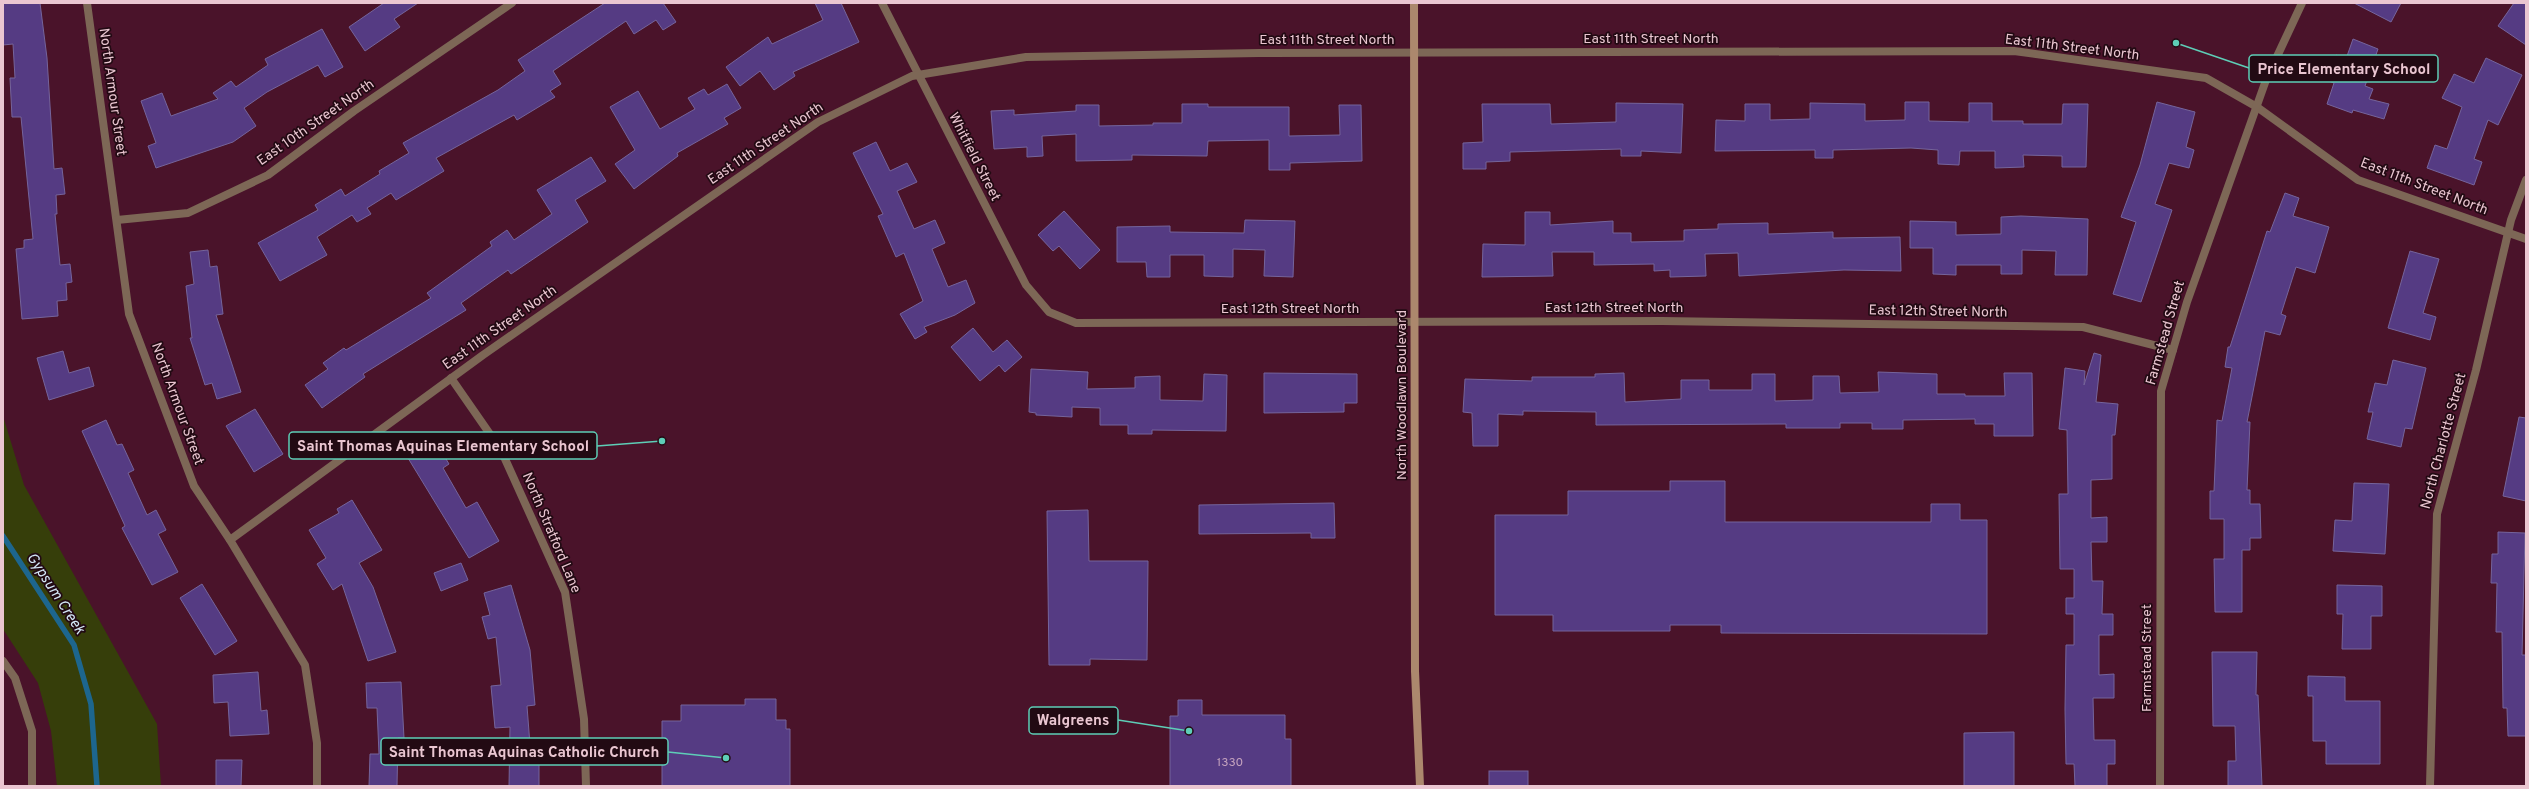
<svg xmlns="http://www.w3.org/2000/svg" width="2529" height="789" font-family="Overpass,sans-serif">
<style>
.green{fill:#363e0a}
.lines{fill:none;stroke-linecap:round;stroke-linejoin:round}
.stream{stroke:#1d668e;stroke-width:5.5}
.building{fill:#553b83;stroke:#75649b}
.minor{stroke:#7d6756;stroke-width:8}
.secondary{stroke:#ac886d;stroke-width:8}
.labels{text-anchor:middle;dominant-baseline:central;stroke-width:3.5;stroke-linejoin:round;paint-order:stroke}
.number-label{font-size:12px;fill:#c5a3be}
.street-label{font-size:14px;fill:#eac6d1;stroke:#220a13}
.water-label{font-size:15px;font-style:italic;fill:#d3e7f6;stroke:#220a13}
.leader{fill:none;stroke:#5eceb7;stroke-width:1.5}
.callout-dot{fill:#5eceb7;stroke:#220a13;stroke-width:1.5}
.callout{fill:#220a13;stroke:#5eceb7;stroke-width:1.5}
.callout-label{font-size:15px;text-anchor:middle;font-weight:bold;fill:#eac6d1}
</style>
<rect width="100%" height="100%" fill="#4a132a"/>
<polygon class="green" points="3,416 24,485 157,724 161,786 57,786 51,731 38,683 3,629"/>
<g class="lines">
<polyline class="stream" points="3,536 74,645 91,704 97,786"/>
</g>
<g class="building">
<polygon points="3,3 40,3 47,58 54,169 62,168 65,194 56,195 57,214 55,214 60,265 70,264 72,282 66,283 67,300 57,301 58,316 22,319 16,249 24,248 24,240 33,239 21,117 12,117 10,78 15,78 13,44 3,45"/>
<polygon points="384,3 418,3 394,19 400,27 365,51 349,27"/>
<polygon points="605,3 663,3 676,22 663,30 656,20 634,34 626,21 553,71 561,84 550,91 555,97 517,120 514,115 436,158 444,171 396,200 391,193 367,208 371,214 357,222 352,215 317,237 327,255 280,281 258,243 318,210 315,205 341,189 345,196 380,174 379,171 409,153 403,143 498,90 525,71 518,60"/>
<polygon points="815,3 841,3 859,42 793,72 795,76 774,90 760,71 740,86 726,67 768,37 772,44 823,20"/>
<polygon points="2354,3 2401,3 2391,22"/>
<polygon points="2514,3 2526,3 2526,45 2498,26"/>
<polygon points="322,29 343,67 325,77 318,65 267,92 244,108 256,126 233,142 156,168 148,146 156,143 141,101 162,93 171,116 218,99 213,93 231,81 236,87 268,65 265,59"/>
<polygon points="2353,39 2378,49 2365,86 2373,89 2369,99 2389,104 2384,119 2353,110 2352,113 2327,104 2334,83 2326,80 2336,55 2346,59"/>
<polygon points="2486,58 2522,75 2498,125 2488,120 2474,159 2482,162 2474,185 2427,168 2435,145 2447,149 2462,107 2442,98 2454,74 2474,83"/>
<polygon points="727,84 741,108 724,118 728,124 677,153 678,156 634,189 615,164 635,150 610,107 638,91 660,129 695,109 688,98 704,89 708,95"/>
<polygon points="1905,102 1929,102 1929,121 1969,122 1969,103 1992,103 1992,121 2023,121 2023,124 2062,124 2063,104 2088,104 2086,167 2062,167 2062,156 2023,155 2024,167 1995,168 1995,151 1960,151 1959,165 1938,164 1938,150 1911,148 1833,150 1833,158 1815,158 1815,150 1715,151 1716,120 1745,121 1745,104 1770,104 1770,120 1810,119 1810,103 1865,104 1865,121 1905,120"/>
<polygon points="2157,102 2195,112 2186,147 2194,150 2189,168 2169,163 2155,204 2172,210 2141,302 2113,294 2136,222 2121,217 2140,165"/>
<polygon points="1616,103 1683,104 1681,153 1641,151 1641,156 1621,156 1621,149 1510,152 1510,161 1486,162 1486,169 1463,169 1463,143 1483,142 1482,104 1550,104 1551,124 1616,122"/>
<polygon points="1182,104 1208,104 1208,107 1289,107 1289,136 1340,135 1339,105 1361,105 1362,161 1290,163 1290,170 1269,170 1269,140 1208,141 1207,156 1132,155 1132,160 1076,161 1076,134 1042,136 1043,156 1027,157 1027,147 994,149 991,111 1014,110 1014,115 1076,111 1076,105 1099,105 1099,126 1153,125 1153,123 1182,123"/>
<polygon points="876,142 890,171 907,163 917,182 897,191 914,229 935,220 945,243 932,249 948,287 966,280 975,303 955,315 924,327 927,332 915,339 900,314 923,301 904,253 896,257 878,216 883,214 853,153"/>
<polygon points="591,157 606,181 575,200 588,222 511,274 508,270 461,303 466,310 363,374 365,377 322,408 305,385 328,369 323,363 344,348 346,350 431,298 427,293 492,246 490,242 507,230 514,240 552,214 537,190"/>
<polygon points="2285,193 2299,198 2293,216 2329,227 2315,273 2296,267 2281,314 2286,316 2280,335 2265,331 2247,422 2250,422 2247,490 2250,490 2250,504 2260,504 2261,538 2250,538 2250,550 2242,550 2242,612 2215,612 2214,559 2224,559 2224,519 2210,519 2210,491 2214,491 2217,420 2222,421 2232,368 2225,367 2228,347 2230,347 2267,231 2270,232"/>
<polygon points="1064,211 1100,250 1080,269 1059,246 1053,251 1038,235"/>
<polygon points="1525,212 1550,212 1550,225 1613,221 1613,233 1631,233 1631,242 1684,241 1684,230 1718,229 1718,224 1768,223 1768,234 1833,232 1833,238 1900,237 1901,271 1844,270 1739,276 1738,253 1705,254 1706,276 1670,277 1670,270 1654,271 1654,264 1594,265 1594,252 1552,252 1553,276 1482,277 1483,244 1525,245"/>
<polygon points="2021,216 2088,219 2087,275 2055,275 2056,251 2022,250 2022,274 2001,274 2001,265 1956,265 1956,275 1933,274 1933,248 1910,248 1910,221 1956,222 1956,235 2001,234 2001,217"/>
<polygon points="1245,220 1295,221 1293,277 1264,276 1265,250 1233,249 1233,277 1204,276 1204,255 1170,255 1170,277 1147,277 1146,262 1117,262 1117,227 1170,226 1170,232 1244,233"/>
<polygon points="208,250 210,267 217,266 223,314 216,315 241,392 217,399 212,383 205,385 190,338 192,338 186,286 194,284 190,252"/>
<polygon points="2410,251 2439,259 2423,313 2436,317 2430,340 2388,328"/>
<polygon points="973,328 993,352 1007,340 1022,357 1005,372 999,365 980,381 951,347"/>
<polygon points="63,351 69,373 89,367 94,386 49,400 37,358"/>
<polygon points="2094,353 2101,355 2096,402 2118,404 2115,435 2112,435 2112,479 2091,480 2091,518 2107,517 2107,542 2091,542 2092,581 2103,581 2102,614 2113,614 2113,635 2099,635 2099,675 2114,674 2114,698 2093,698 2094,740 2115,740 2115,764 2107,764 2107,786 2075,786 2074,764 2066,764 2065,709 2066,645 2074,645 2074,614 2066,614 2066,598 2074,598 2074,569 2060,569 2059,494 2068,494 2067,430 2059,429 2065,368 2085,371 2084,385"/>
<polygon points="2393,360 2426,368 2412,429 2405,428 2401,447 2367,439 2373,412 2368,412 2375,383 2387,385"/>
<polygon points="1031,369 1088,372 1087,389 1135,388 1135,377 1160,376 1160,400 1203,401 1204,374 1227,375 1226,431 1152,430 1152,434 1128,434 1128,425 1100,425 1100,408 1072,407 1072,417 1036,415 1036,413 1029,412"/>
<polygon points="1878,372 1937,374 1937,394 1965,394 1965,396 2005,396 2004,373 2032,373 2033,436 1994,436 1994,424 1975,424 1975,419 1903,420 1903,429 1872,429 1872,423 1840,423 1840,428 1786,428 1786,424 1596,425 1596,412 1523,411 1523,415 1498,414 1498,446 1473,446 1472,413 1463,412 1465,379 1532,381 1532,377 1595,377 1595,374 1624,373 1625,402 1681,399 1681,380 1709,380 1709,390 1752,390 1752,374 1775,374 1775,401 1813,400 1813,376 1839,376 1840,393 1879,392"/>
<polygon points="1264,373 1357,374 1357,403 1344,403 1344,412 1264,413"/>
<polygon points="255,409 283,454 254,472 226,426"/>
<polygon points="2519,417 2526,418 2526,501 2503,496"/>
<polygon points="106,420 117,445 122,444 134,470 128,473 147,515 156,510 166,530 158,534 178,572 152,585 122,528 125,526 82,431"/>
<polygon points="436,442 449,464 443,468 466,508 477,502 499,541 469,558 408,458"/>
<polygon points="1670,481 1725,481 1725,522 1931,522 1931,504 1960,504 1960,520 1987,520 1987,634 1721,633 1721,625 1670,625 1670,631 1553,631 1553,615 1495,615 1495,515 1568,515 1568,491 1670,491"/>
<polygon points="2354,483 2389,484 2385,554 2333,551 2335,520 2352,521"/>
<polygon points="352,500 382,550 359,563 373,587 396,652 368,661 342,584 333,590 317,564 326,558 309,530 339,513 337,509"/>
<polygon points="1334,503 1335,538 1311,538 1311,533 1199,534 1199,505"/>
<polygon points="1088,510 1089,561 1148,561 1147,660 1090,659 1090,665 1049,665 1047,511"/>
<polygon points="2498,532 2525,533 2522,655 2526,655 2526,736 2508,736 2507,708 2503,708 2502,632 2496,632 2497,583 2491,583 2492,554 2498,554"/>
<polygon points="461,563 468,580 441,591 434,573"/>
<polygon points="202,584 237,641 215,655 180,598"/>
<polygon points="511,585 530,650 535,705 527,706 530,745 539,746 539,786 509,786 510,727 495,728 491,686 501,685 496,637 488,639 482,617 490,615 484,593"/>
<polygon points="2337,585 2382,586 2382,616 2371,616 2371,649 2342,649 2343,614 2337,614"/>
<polygon points="2212,652 2257,652 2256,695 2258,695 2262,786 2228,786 2228,761 2236,761 2235,726 2213,726"/>
<polygon points="258,672 261,711 267,710 269,734 230,736 228,702 214,703 213,675"/>
<polygon points="2308,676 2345,677 2345,701 2380,701 2380,764 2326,764 2326,741 2313,741 2313,696 2308,696"/>
<polygon points="401,682 404,738 398,738 397,786 369,786 370,754 379,754 377,708 367,708 366,683"/>
<polygon points="745,699 776,699 776,720 786,720 786,729 790,729 790,786 662,786 662,721 681,721 681,705 745,705"/>
<polygon points="1178,700 1202,700 1202,715 1285,715 1285,739 1291,739 1291,786 1170,786 1170,716 1178,716"/>
<polygon points="2014,732 2014,786 1964,786 1964,733"/>
<polygon points="216,760 242,760 241,786 216,786"/>
<rect x="1489" y="771" width="39" height="15"/>
</g>
<g class="lines">
<g class="minor">
<polyline points="87,3 129,314 194,486 230,540 305,665 317,743 317,786"/>
<polyline points="882,3 1026,285 1049,312 1076,323 1662,321 2083,327 2173,350"/>
<polyline points="117,220 188,213 268,175 354,111 512,3"/>
<polyline points="451,378 501,450 565,592 584,719 586,786"/>
<polyline points="230,540 483,355 818,122 912,76 1026,57 1259,53 2014,51 2206,78 2257,107 2358,180 2526,239"/>
<polyline points="3,661 15,678 32,731 32,786"/>
<polyline points="2160,786 2161,391 2187,302 2266,80 2302,3"/>
<polyline points="2430,786 2437,514 2476,370 2511,220 2526,180"/>
</g>
<polyline class="secondary" points="1414,3 1415,671 1420,786"/>
</g>
<g class="labels">
<g class="number-label">
<text x="1230" y="763">1330</text>
</g>
<g class="street-label">
<text x="1651" y="39">East 11th Street North</text>
<text x="1327" y="40">East 11th Street North</text>
<text transform="translate(2072 48) rotate(7)">East 11th Street North</text>
<text transform="translate(112 92) rotate(82)">North Armour Street</text>
<text transform="translate(316 123) rotate(-35)">East 10th Street North</text>
<text transform="translate(766 144) rotate(-34)">East 11th Street North</text>
<text transform="translate(974 157) rotate(63)">Whitfield Street</text>
<text transform="translate(2424 187) rotate(21)">East 11th Street North</text>
<text x="1614" y="308">East 12th Street North</text>
<text x="1290" y="309">East 12th Street North</text>
<text transform="translate(1938 312) rotate(1)">East 12th Street North</text>
<text transform="translate(500 328) rotate(-35)">East 11th Street North</text>
<text transform="translate(2166 333) rotate(-74)">Farmstead Street</text>
<text transform="translate(1402 395) rotate(-90)">North Woodlawn Boulevard</text>
<text transform="translate(177 404) rotate(70)">North Armour Street</text>
<text transform="translate(2444 441) rotate(-75)">North Charlotte Street</text>
<text transform="translate(551 533) rotate(67)">North Stratford Lane</text>
<text transform="translate(2147 658) rotate(-90)">Farmstead Street</text>
</g>
<g class="water-label">
<text transform="translate(55 594) rotate(57)">Gypsum Creek</text>
</g>
</g>
<path class="leader" d="M2176 43L2249 68M662 441L597 446M1189 731L1118 720M726 758L668 752"/>
<g class="callout-dot">
<circle cx="2176" cy="43" r="4"/>
<circle cx="662" cy="441" r="4"/>
<circle cx="1189" cy="731" r="4"/>
<circle cx="726" cy="758" r="4"/>
</g>
<g class="callout">
<rect x="2249" y="55" width="189" height="27" rx="4"/>
<rect x="289" y="432" width="308" height="27" rx="4"/>
<rect x="1029" y="707" width="89" height="27" rx="4"/>
<rect x="381" y="738" width="287" height="27" rx="4"/>
</g>
<g class="callout-label">
<text x="2344" y="74">Price Elementary School</text>
<text x="443" y="451">Saint Thomas Aquinas Elementary School</text>
<text x="1073" y="725">Walgreens</text>
<text x="524" y="757">Saint Thomas Aquinas Catholic Church</text>
</g>
<rect width="2529" height="789" fill="none" stroke="#eac6d1" stroke-width="8"/>
</svg>
